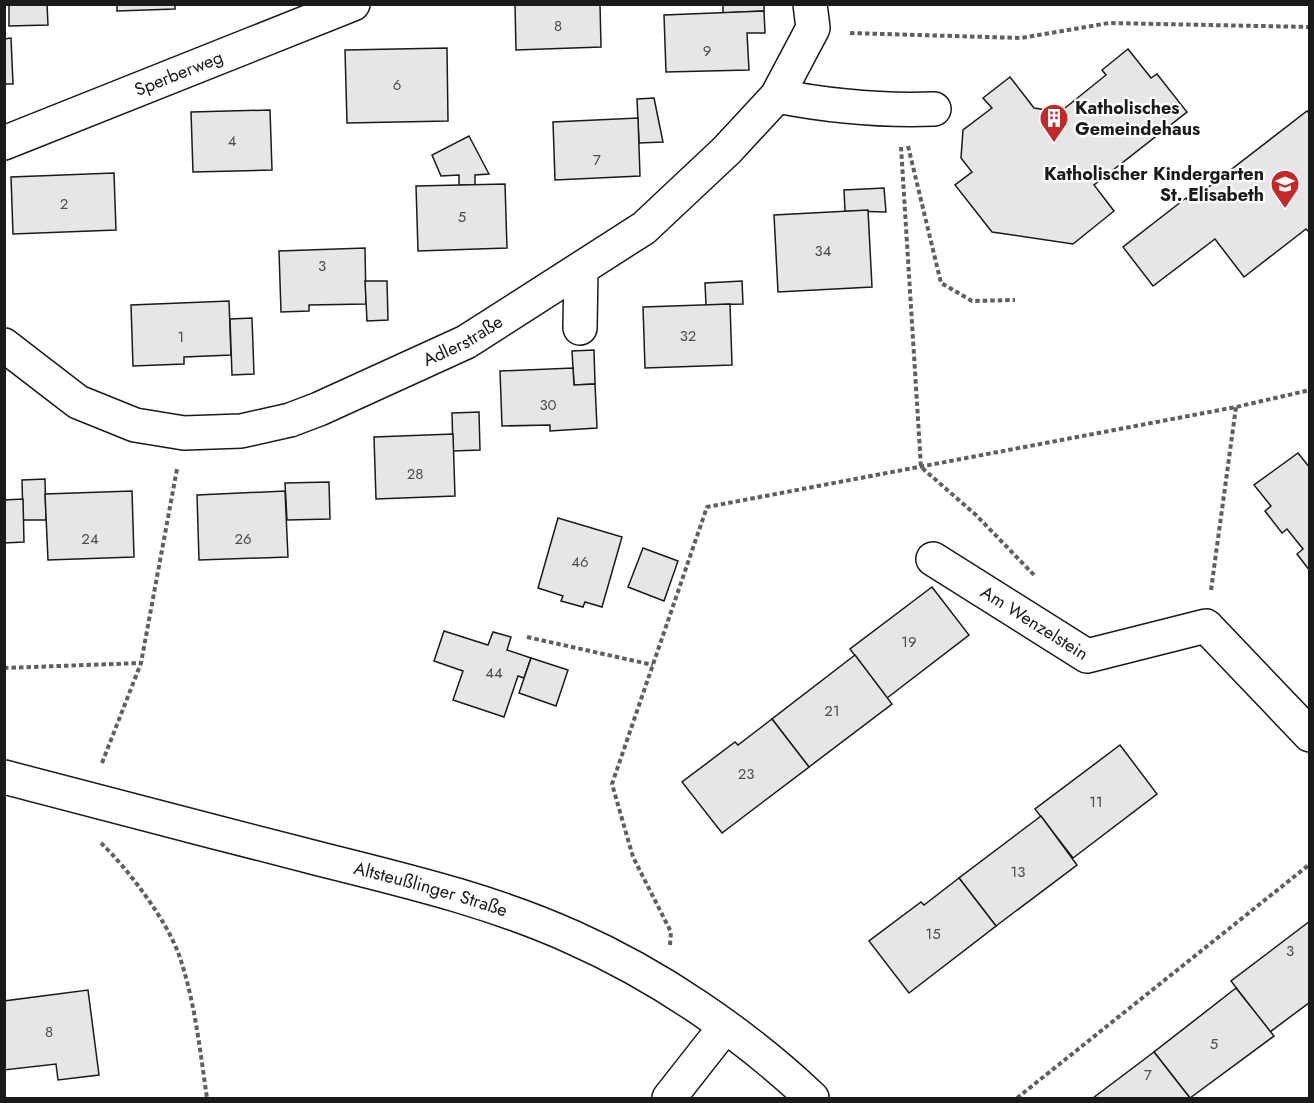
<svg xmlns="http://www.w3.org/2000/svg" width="1314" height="1103" font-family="Jost,sans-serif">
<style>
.building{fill:#e6e6e6;stroke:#1a1a1a;stroke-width:1.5}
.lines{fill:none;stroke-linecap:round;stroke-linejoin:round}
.minor-casing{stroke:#1a1a1a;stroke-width:36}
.path{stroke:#5f5f5f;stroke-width:4;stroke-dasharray:4.5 3;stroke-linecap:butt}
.minor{stroke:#fff;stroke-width:33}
.labels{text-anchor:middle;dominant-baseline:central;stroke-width:4.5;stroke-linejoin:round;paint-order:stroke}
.number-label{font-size:15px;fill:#4d4d4d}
.street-label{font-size:18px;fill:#1a1a1a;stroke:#fff}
.poi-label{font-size:18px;font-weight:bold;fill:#1a1a1a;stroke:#fff;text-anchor:start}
</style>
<rect width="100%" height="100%" fill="#fff"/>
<g class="building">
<polygon points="9,4 47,4 48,25 9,26"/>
<polygon points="117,4 175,4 175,9 117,11"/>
<polygon points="515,4 600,4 601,47 516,50"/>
<polygon points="723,4 764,4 764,11 723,13"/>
<polygon points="764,11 765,33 747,33 749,70 666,72 664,15"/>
<polygon points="11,38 13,84 4,84 4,39"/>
<polygon points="447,48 448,121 347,123 345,50"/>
<polygon points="1128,49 1151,78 1157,74 1187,112 1094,185 1114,211 1073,244 992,232 955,185 972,172 961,158 963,130 992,108 983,98 1010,77 1034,108 1060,112 1106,75 1102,70"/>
<polygon points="654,98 663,142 639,143 637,99"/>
<polygon points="270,110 272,170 193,172 191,112"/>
<polygon points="1307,111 1310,114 1310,233 1306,229 1244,277 1215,239 1153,286 1123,247 1186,198 1189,202"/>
<polygon points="638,118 640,176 555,180 553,122"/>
<polygon points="469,136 489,174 475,175 475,185 459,185 459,175 441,176 432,155"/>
<polygon points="114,173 116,230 13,234 11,177"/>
<polygon points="505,184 507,248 418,251 416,186"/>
<polygon points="884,188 886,212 845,211 844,190"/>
<polygon points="868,210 872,287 778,292 774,215"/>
<polygon points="365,248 366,304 309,305 309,311 281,312 279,251"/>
<polygon points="365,281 387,281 388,320 367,321"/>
<polygon points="742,281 743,304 706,305 705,283"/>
<polygon points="229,301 231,355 184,357 184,364 133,366 131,305"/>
<polygon points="730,304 732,365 645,368 643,307"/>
<polygon points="252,318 254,374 232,375 230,319"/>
<polygon points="594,350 595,384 574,385 572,351"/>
<polygon points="573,368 574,385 595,384 597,428 550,431 550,425 502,426 500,371"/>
<polygon points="479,412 480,450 453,451 452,413"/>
<polygon points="453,434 455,496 376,499 374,437"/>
<polygon points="1298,453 1310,468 1310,571 1297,554 1303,549 1287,529 1282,533 1265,511 1271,506 1254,485"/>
<polygon points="45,479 46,520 23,520 22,480"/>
<polygon points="329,482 330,519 287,520 285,483"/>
<polygon points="132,491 134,557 48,560 45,494"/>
<polygon points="285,491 288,557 199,560 197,495"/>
<polygon points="23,499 24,542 4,543 4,500"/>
<polygon points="558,518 622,537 602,607 585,602 583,607 561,601 563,596 538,588"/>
<polygon points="643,548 678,561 664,601 628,587"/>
<polygon points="932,587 969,635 887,698 850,649"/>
<polygon points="444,631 488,645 493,632 511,637 507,650 531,658 524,678 518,676 504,717 453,700 463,671 434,661"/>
<polygon points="855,655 892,704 809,767 772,719"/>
<polygon points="531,658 568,670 556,706 519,693"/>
<polygon points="772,719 809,767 722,833 682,782 735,742 738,745"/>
<polygon points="1120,745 1157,794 1073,858 1035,809"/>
<polygon points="1041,816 1077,865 996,926 959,878"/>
<polygon points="959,878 996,926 909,993 869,941 921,902 924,905"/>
<polygon points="1310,921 1310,1002 1270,1032 1231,981"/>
<polygon points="1236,988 1274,1036 1190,1098 1154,1052"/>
<polygon points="88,990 99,1075 58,1080 56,1064 4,1070 4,1001"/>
<polygon points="1154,1052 1190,1098 1093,1098"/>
</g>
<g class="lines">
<g class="minor-casing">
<g id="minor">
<path d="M777 96C829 106 881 111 934 109"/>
<path id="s1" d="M4 143 353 4"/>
<polyline points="580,328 581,269"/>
<path id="s2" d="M4 345 78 402 135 425 184 433 241 431 290 420 319 409 466 342 644 228 727 150 777 96 813 28 810 4"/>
<path id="s3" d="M933 559 1087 656 1206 626 1310 735"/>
<path id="s4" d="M4 777C108 805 212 831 316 858 403 880 490 900 572 937 658 975 743 1033 812 1098"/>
<polyline points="669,1098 724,1028"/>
</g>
</g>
<g class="path">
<polyline points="850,33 1021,38 1109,23 1310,27"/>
<polyline points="908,146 941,283 972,301 1015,300"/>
<polyline points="901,147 921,467 976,515 1035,576"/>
<polyline points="1211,590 1236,407"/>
<polyline points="527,637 653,665"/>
<polyline points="4,668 141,663"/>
<polyline points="102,763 141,663 177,469"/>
<path d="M101 843C128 869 166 919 179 955 195 1001 200 1051 207 1098"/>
<polyline points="670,945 671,932 633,857 612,784 707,507 1236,407 1310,390"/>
<polyline points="1017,1098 1310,864"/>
</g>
<use href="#minor" class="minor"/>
</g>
<defs>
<g id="building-pin" transform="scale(1.5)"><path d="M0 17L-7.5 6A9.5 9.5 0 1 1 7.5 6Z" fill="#c62828" stroke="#fff"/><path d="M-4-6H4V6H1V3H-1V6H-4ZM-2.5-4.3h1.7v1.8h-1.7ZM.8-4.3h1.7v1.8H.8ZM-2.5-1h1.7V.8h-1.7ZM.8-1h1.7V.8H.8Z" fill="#fff"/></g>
<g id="school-pin" transform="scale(1.5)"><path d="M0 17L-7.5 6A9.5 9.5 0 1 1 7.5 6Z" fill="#c62828" stroke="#fff"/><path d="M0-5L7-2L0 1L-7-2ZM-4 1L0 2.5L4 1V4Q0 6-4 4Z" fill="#fff"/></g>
</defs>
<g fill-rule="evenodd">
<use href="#building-pin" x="1054" y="118"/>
<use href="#school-pin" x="1285" y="184"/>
</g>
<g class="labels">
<g class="number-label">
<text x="558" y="26">8</text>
<text x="707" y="51">9</text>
<text x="397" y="85">6</text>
<text x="232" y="141">4</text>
<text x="597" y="160">7</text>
<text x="64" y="204">2</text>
<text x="462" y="217">5</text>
<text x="823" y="251">34</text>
<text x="322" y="266">3</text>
<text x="688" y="336">32</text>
<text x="181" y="337">1</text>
<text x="548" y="405">30</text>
<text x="415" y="474">28</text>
<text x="90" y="539">24</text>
<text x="243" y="539">26</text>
<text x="580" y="562">46</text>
<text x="909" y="642">19</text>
<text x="494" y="673">44</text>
<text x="832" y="711">21</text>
<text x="746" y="774">23</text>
<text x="1096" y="802">11</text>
<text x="1018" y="872">13</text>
<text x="933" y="934">15</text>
<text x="1290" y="951">3</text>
<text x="49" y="1032">8</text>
<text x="1214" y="1044">5</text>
<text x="1148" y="1075">7</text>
</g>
<g class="street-label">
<text stroke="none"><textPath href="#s1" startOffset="188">Sperberweg</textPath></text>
<text stroke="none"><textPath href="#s2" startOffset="502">Adlerstraße</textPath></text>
<text stroke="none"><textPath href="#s3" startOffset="120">Am Wenzelstein</textPath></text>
<text stroke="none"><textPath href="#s4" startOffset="441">Altsteußlinger Straße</textPath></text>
</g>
<g class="poi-label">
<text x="1075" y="108">Katholisches<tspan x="1075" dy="21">Gemeindehaus</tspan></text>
<text x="1264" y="174" text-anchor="end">Katholischer Kindergarten<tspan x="1264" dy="21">St. Elisabeth</tspan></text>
</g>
</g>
<rect width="1314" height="1103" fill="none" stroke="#1a1a1a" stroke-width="12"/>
</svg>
